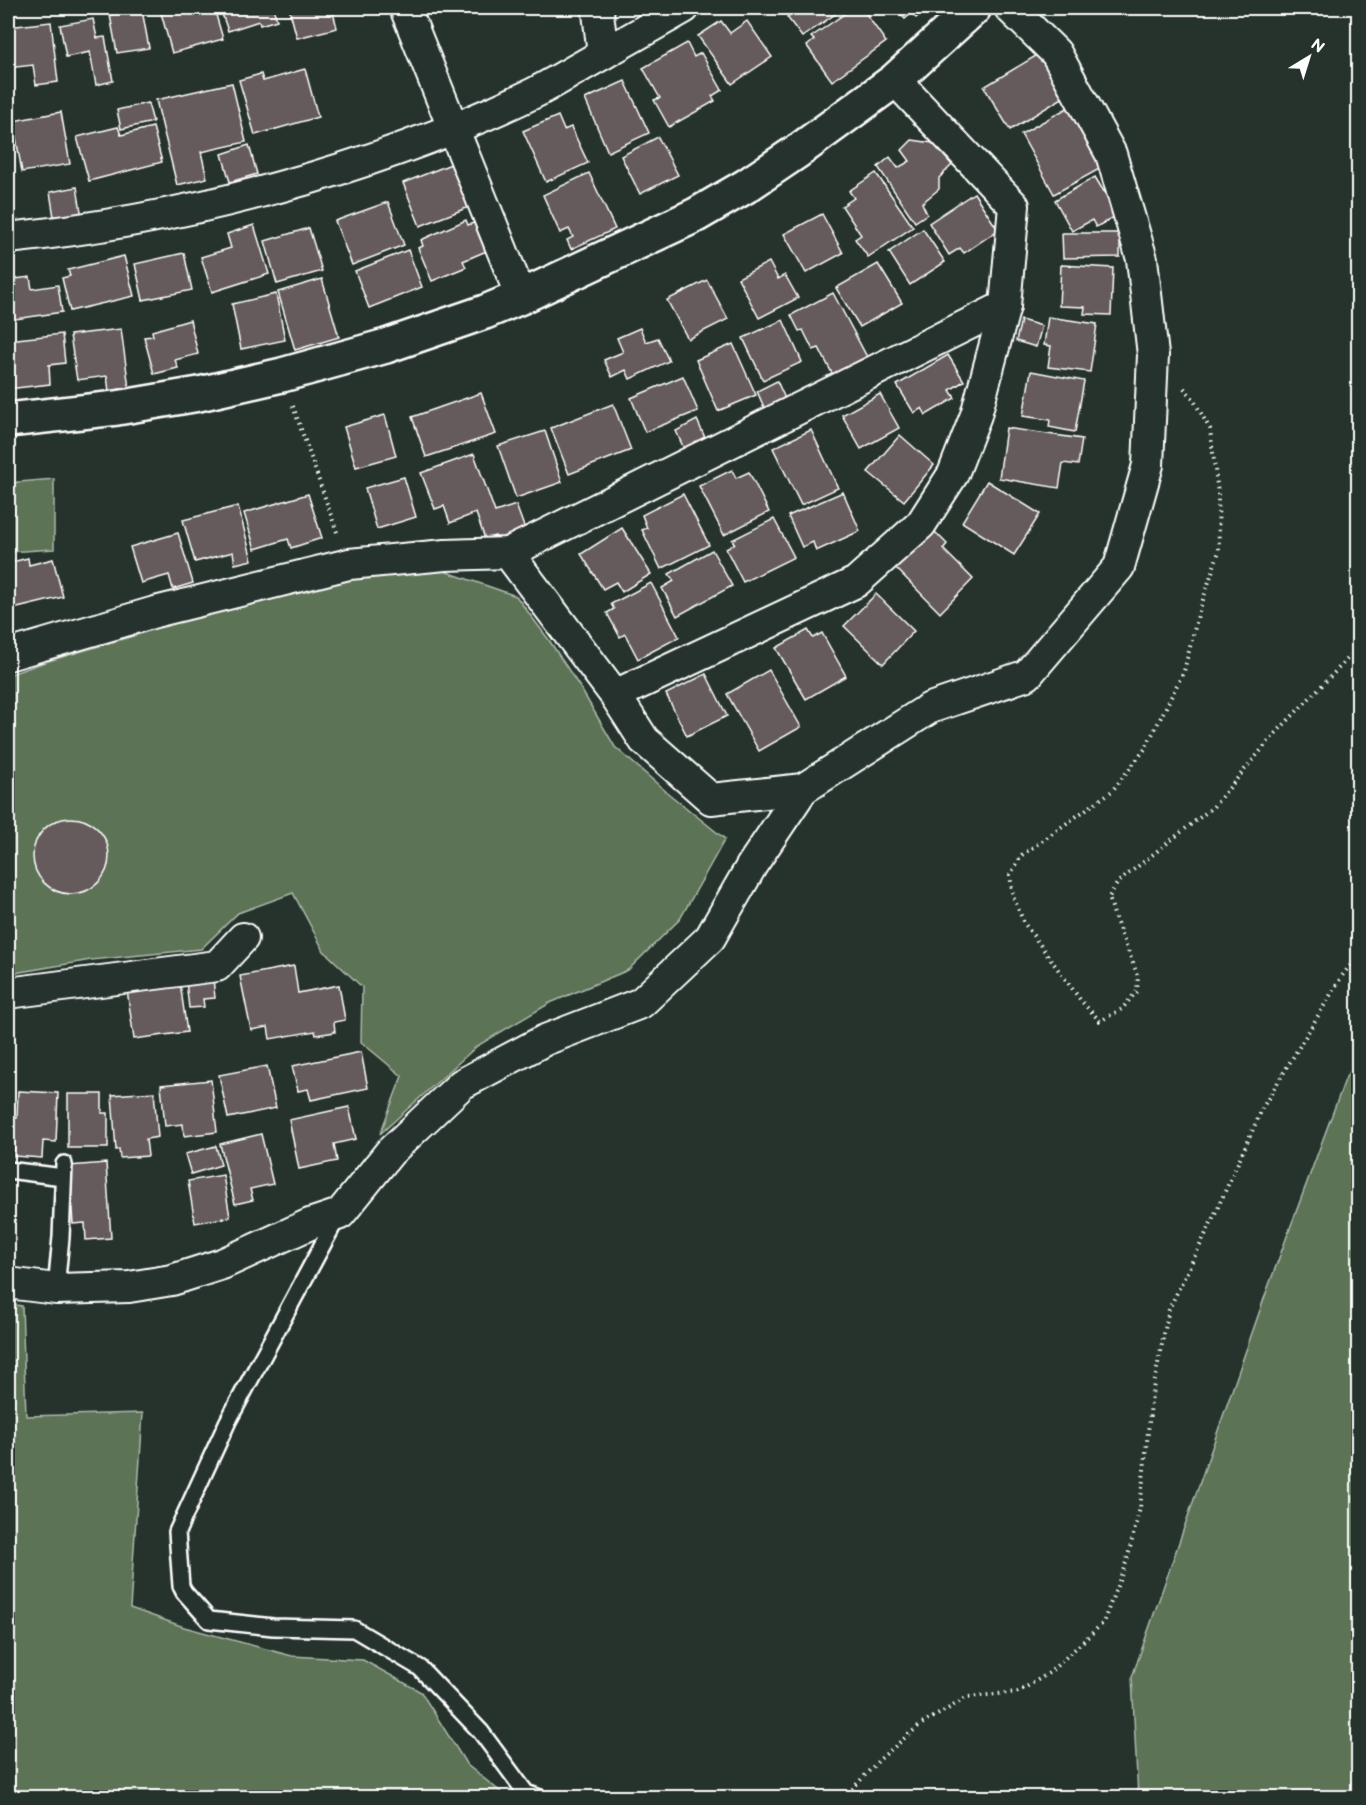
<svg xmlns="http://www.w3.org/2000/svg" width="1366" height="1805" font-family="'Balsamiq Sans',sans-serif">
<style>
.green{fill:#5c7357;stroke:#aeb9ab;stroke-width:1.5}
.building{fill:#655a5c;stroke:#fff;stroke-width:1.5}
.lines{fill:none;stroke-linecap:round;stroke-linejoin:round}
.service-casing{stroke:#fff;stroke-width:20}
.minor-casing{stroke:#fff;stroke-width:34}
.tertiary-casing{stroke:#fff;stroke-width:38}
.path{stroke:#fff;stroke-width:4;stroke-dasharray:1.5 4.5;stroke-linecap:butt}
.service{stroke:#26332d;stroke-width:15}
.minor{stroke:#26332d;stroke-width:30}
.tertiary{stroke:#26332d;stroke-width:33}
</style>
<rect width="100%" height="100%" fill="#26332d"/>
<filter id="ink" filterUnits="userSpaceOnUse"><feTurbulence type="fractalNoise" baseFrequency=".0167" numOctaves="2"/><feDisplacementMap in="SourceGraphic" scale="12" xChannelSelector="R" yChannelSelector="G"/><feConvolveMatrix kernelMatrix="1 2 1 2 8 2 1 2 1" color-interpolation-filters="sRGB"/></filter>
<g filter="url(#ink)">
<g class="green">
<polygon points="54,479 54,549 8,552 8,483"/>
<polygon points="370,568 444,571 516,596 549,640 581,689 615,747 669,794 725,839 680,919 628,970 550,1003 477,1046 380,1134 402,1076 361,1042 362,987 324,951 293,893 238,913 201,949 91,960 8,974 8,675 45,662 140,634 196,614"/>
<polygon points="1358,1061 1358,1797 1138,1797 1132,1677 1266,1293 1346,1077"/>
<polygon points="8,1304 22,1306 26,1416 143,1413 130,1608 184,1627 292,1656 363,1660 421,1692 467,1765 507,1797 8,1797"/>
</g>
<g class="building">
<polygon points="164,8 214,8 223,39 172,53 160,9"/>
<polygon points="220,8 273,8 277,20 260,25 259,21 228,31"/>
<polygon points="289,8 332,8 337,28 297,38"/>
<polygon points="798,8 844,8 802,37 787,17 799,9"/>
<polygon points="853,8 862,8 886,42 832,81 807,46 814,40 811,37"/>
<polygon points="894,8 927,8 916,18 912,13 905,19"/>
<polygon points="142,10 149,48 117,53 110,15"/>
<polygon points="93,19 97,38 105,37 113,81 96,85 90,52 66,57 60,25"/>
<polygon points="721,21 730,33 747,21 772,57 732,84 698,36"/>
<polygon points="51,22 58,82 36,85 33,65 8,68 8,27"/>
<polygon points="687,43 694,57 701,53 722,90 712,96 715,101 669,127 654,100 660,98 643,68"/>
<polygon points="1039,54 1064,97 1010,130 984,87"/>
<polygon points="305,69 318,117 255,135 239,80 261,74 263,81"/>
<polygon points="625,81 649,133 608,152 585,99"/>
<polygon points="232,83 246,142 201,152 207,178 177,185 156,100"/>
<polygon points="148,103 153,122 121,129 117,110"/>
<polygon points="1069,107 1103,167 1054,194 1021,134"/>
<polygon points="61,112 70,164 22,172 13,121"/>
<polygon points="558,116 564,130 571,127 588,163 546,182 523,131"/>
<polygon points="118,127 121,135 153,127 162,162 89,181 77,137"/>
<polygon points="658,137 678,175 640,194 621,156"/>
<polygon points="912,140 933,143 952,165 939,178 939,189 922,203 927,214 915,222 878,167 890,157 898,168 910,161 902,150"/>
<polygon points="249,145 257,174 230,182 222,154"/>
<polygon points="451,164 469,207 420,226 403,183"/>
<polygon points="589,173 615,229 571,249 567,240 573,237 569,229 560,233 543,195"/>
<polygon points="876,173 913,227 868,257 855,239 861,235 842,206 854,198 849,191"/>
<polygon points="1095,177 1118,215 1096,227 1092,220 1072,231 1055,200"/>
<polygon points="77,187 82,218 55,223 50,192"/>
<polygon points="974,193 998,230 964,253 960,248 949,255 929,223"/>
<polygon points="388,202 404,245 352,265 335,221"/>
<polygon points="822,214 843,253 806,273 784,234"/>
<polygon points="466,220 468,225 479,221 491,249 463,261 466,267 432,281 418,248 423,246 421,240"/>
<polygon points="254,225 269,274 212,292 201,257 231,248 227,234"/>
<polygon points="309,228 322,271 277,284 265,241"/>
<polygon points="923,229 945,262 910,285 889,252"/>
<polygon points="1062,233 1120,233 1120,257 1063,258"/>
<polygon points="408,250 422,287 369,308 355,271"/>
<polygon points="184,253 192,290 143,300 135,264"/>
<polygon points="124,256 134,296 70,311 62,278 70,276 68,270"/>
<polygon points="769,262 778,279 785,275 798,298 759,318 738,278"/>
<polygon points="878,264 902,303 860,327 836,288"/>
<polygon points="1061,265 1113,268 1111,315 1084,314 1085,307 1059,306"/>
<polygon points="30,277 32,289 58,285 62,312 9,320 8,280"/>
<polygon points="322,279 339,337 295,350 278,292"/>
<polygon points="707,280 728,319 688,339 667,300"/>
<polygon points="833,293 867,357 833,375 819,348 813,350 803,330 799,331 791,315"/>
<polygon points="276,294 285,340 241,349 232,304"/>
<polygon points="1048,317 1097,324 1090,372 1048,367 1051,346 1044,345"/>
<polygon points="190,320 198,354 175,360 178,368 154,374 144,337 153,336 152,331"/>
<polygon points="783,320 802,362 763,380 743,338"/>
<polygon points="1021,320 1042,326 1036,347 1016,341"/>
<polygon points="640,328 646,342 658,338 669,361 630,379 626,370 612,377 604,360 623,352 617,338"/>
<polygon points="121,329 129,388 109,391 107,376 77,380 70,335"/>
<polygon points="62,334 65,363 49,365 50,384 8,389 8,340"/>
<polygon points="733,344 756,395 718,411 696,360"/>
<polygon points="948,355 964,381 950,390 955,398 926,415 922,408 914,413 897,385"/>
<polygon points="1031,371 1084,381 1075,432 1049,427 1050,420 1023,416"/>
<polygon points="683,376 698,411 645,432 631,398"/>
<polygon points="777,381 787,403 766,412 757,391"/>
<polygon points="481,393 496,434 426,457 412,417"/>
<polygon points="880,394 899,428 861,449 842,415"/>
<polygon points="613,404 631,450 569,474 551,428"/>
<polygon points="385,415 396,456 356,467 344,427"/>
<polygon points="697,420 706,440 685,451 676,431"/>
<polygon points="1006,428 1082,439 1078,465 1063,463 1059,488 999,478"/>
<polygon points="811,430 838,488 801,505 773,448"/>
<polygon points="545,431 562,482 516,498 498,446"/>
<polygon points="900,435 934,465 904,501 868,472"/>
<polygon points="474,454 495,512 516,505 526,532 498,542 495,536 485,539 476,513 450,523 444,506 435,509 421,473"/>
<polygon points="732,470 736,478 749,472 769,512 724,535 699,486"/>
<polygon points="404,477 416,517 377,529 365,488"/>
<polygon points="987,481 1040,514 1014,555 962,522"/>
<polygon points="843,492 860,531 816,551 813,542 802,547 788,516"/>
<polygon points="308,494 322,538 291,548 288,539 255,549 244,513"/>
<polygon points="683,494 709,545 661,569 642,530 647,528 642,515"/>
<polygon points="238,506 252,560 235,564 233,552 195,562 183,520"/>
<polygon points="774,519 794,557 743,582 726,549 735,544 732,540"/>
<polygon points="929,526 947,544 943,549 973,579 940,613 892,564"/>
<polygon points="622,528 651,574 622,592 616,582 603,589 581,554"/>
<polygon points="178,533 193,583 173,589 169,575 141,583 130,547"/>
<polygon points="712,550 732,586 677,616 662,588 674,581 669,574"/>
<polygon points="28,558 29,565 53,559 63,597 13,609 8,588 8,563"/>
<polygon points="651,583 679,637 638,659 625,634 620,637 607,613 614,609 611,604"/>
<polygon points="876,594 914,631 883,664 844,626"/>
<polygon points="808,630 813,638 822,633 846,676 806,699 776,648"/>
<polygon points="769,670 801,727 759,751 727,694"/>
<polygon points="706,674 727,716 687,736 666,694"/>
<circle cx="71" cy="856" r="38"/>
<polygon points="294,966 298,993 339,985 345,1020 334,1022 335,1032 316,1035 315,1031 270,1039 268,1027 251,1030 240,976"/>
<polygon points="213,978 215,998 203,999 204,1007 189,1008 186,981"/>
<polygon points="180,983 187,1032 134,1039 127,990"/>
<polygon points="361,1052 368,1088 311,1100 308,1089 298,1091 292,1066"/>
<polygon points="267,1066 276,1108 228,1118 219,1075"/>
<polygon points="211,1080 217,1132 184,1136 183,1124 165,1126 161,1085"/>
<polygon points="18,1091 58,1093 56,1142 43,1141 42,1158 14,1156 14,1141 8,1140 8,1117 17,1118"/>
<polygon points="154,1092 158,1137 146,1139 148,1156 120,1158 119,1149 116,1150 112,1095"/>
<polygon points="68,1094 102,1094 102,1113 108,1113 108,1148 68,1148"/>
<polygon points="349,1107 356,1139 334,1144 337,1161 299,1169 289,1120"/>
<polygon points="261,1134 273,1184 250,1189 253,1200 235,1204 220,1144"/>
<polygon points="216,1146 221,1165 191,1174 185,1154"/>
<polygon points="106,1163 111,1238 86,1240 85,1223 73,1224 69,1166"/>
<polygon points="223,1175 230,1217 195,1223 188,1181"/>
</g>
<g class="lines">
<g class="service-casing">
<g id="service">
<polyline points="8,1170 63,1177"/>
<polyline points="338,1216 228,1421 177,1532 181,1586 184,1592 209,1620 273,1627 354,1629 420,1668 481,1732 526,1793 540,1798"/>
<polyline points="56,1289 61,1237 64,1164"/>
</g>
</g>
<g class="minor-casing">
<g id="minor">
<polyline points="405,8 521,297"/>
<polyline points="599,8 598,13 603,54"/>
<path d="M8 238C186 220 372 170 534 93 550 85 566 75 582 66 616 47 650 27 684 8"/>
<polyline points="508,553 615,695 644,740 711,799 803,789"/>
<polyline points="8,655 155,612 349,564 445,555 508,553 1005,306"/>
<polyline points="615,695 856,582 921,524 953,474 976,415 1005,306 1014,206 895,80"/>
<polyline points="8,993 217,966 243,938"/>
<polyline points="8,1283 56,1289 129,1287 172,1280 222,1264 310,1224 340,1214 390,1152 462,1084 545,1040 641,1003 710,938 752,865 803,789 930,708 1027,675 1119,567 1148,465 1153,355 1142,259 1111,154 1056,53 1010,8"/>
</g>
</g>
<g class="tertiary-casing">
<polyline id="tertiary" points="8,420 117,408 199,394 282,375 386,346 485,312 521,297 696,215 746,186 798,151 895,80 974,8"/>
</g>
<g class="path">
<polyline points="1184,388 1192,397 1210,429 1218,493 1219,551 1198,615 1184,671 1145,749 1112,791 1022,855 1010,875 1013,896 1024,923 1082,1002 1100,1021 1122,1009 1137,991 1138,976 1115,918 1109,897 1118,882 1213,807 1274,735 1358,648"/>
<polyline points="293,406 338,535"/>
<polyline points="844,1798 880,1759 920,1725 968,1697 1018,1692 1049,1673 1103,1623 1127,1560 1140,1508 1152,1394 1169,1309 1209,1227 1263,1107 1342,976 1358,955"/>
</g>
<use href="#service" class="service"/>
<use href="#minor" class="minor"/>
<use href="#tertiary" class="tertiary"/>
</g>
</g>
<rect width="1366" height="1805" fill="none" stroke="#26332d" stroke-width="30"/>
<rect x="15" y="15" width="1336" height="1775" fill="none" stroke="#fff" stroke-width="2" filter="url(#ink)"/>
<g transform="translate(1309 57) rotate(38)" stroke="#26332d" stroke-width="4.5" paint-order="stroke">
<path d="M0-4.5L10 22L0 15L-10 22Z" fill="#ffffff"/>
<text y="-9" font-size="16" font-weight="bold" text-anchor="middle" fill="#ffffff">N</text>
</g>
</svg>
